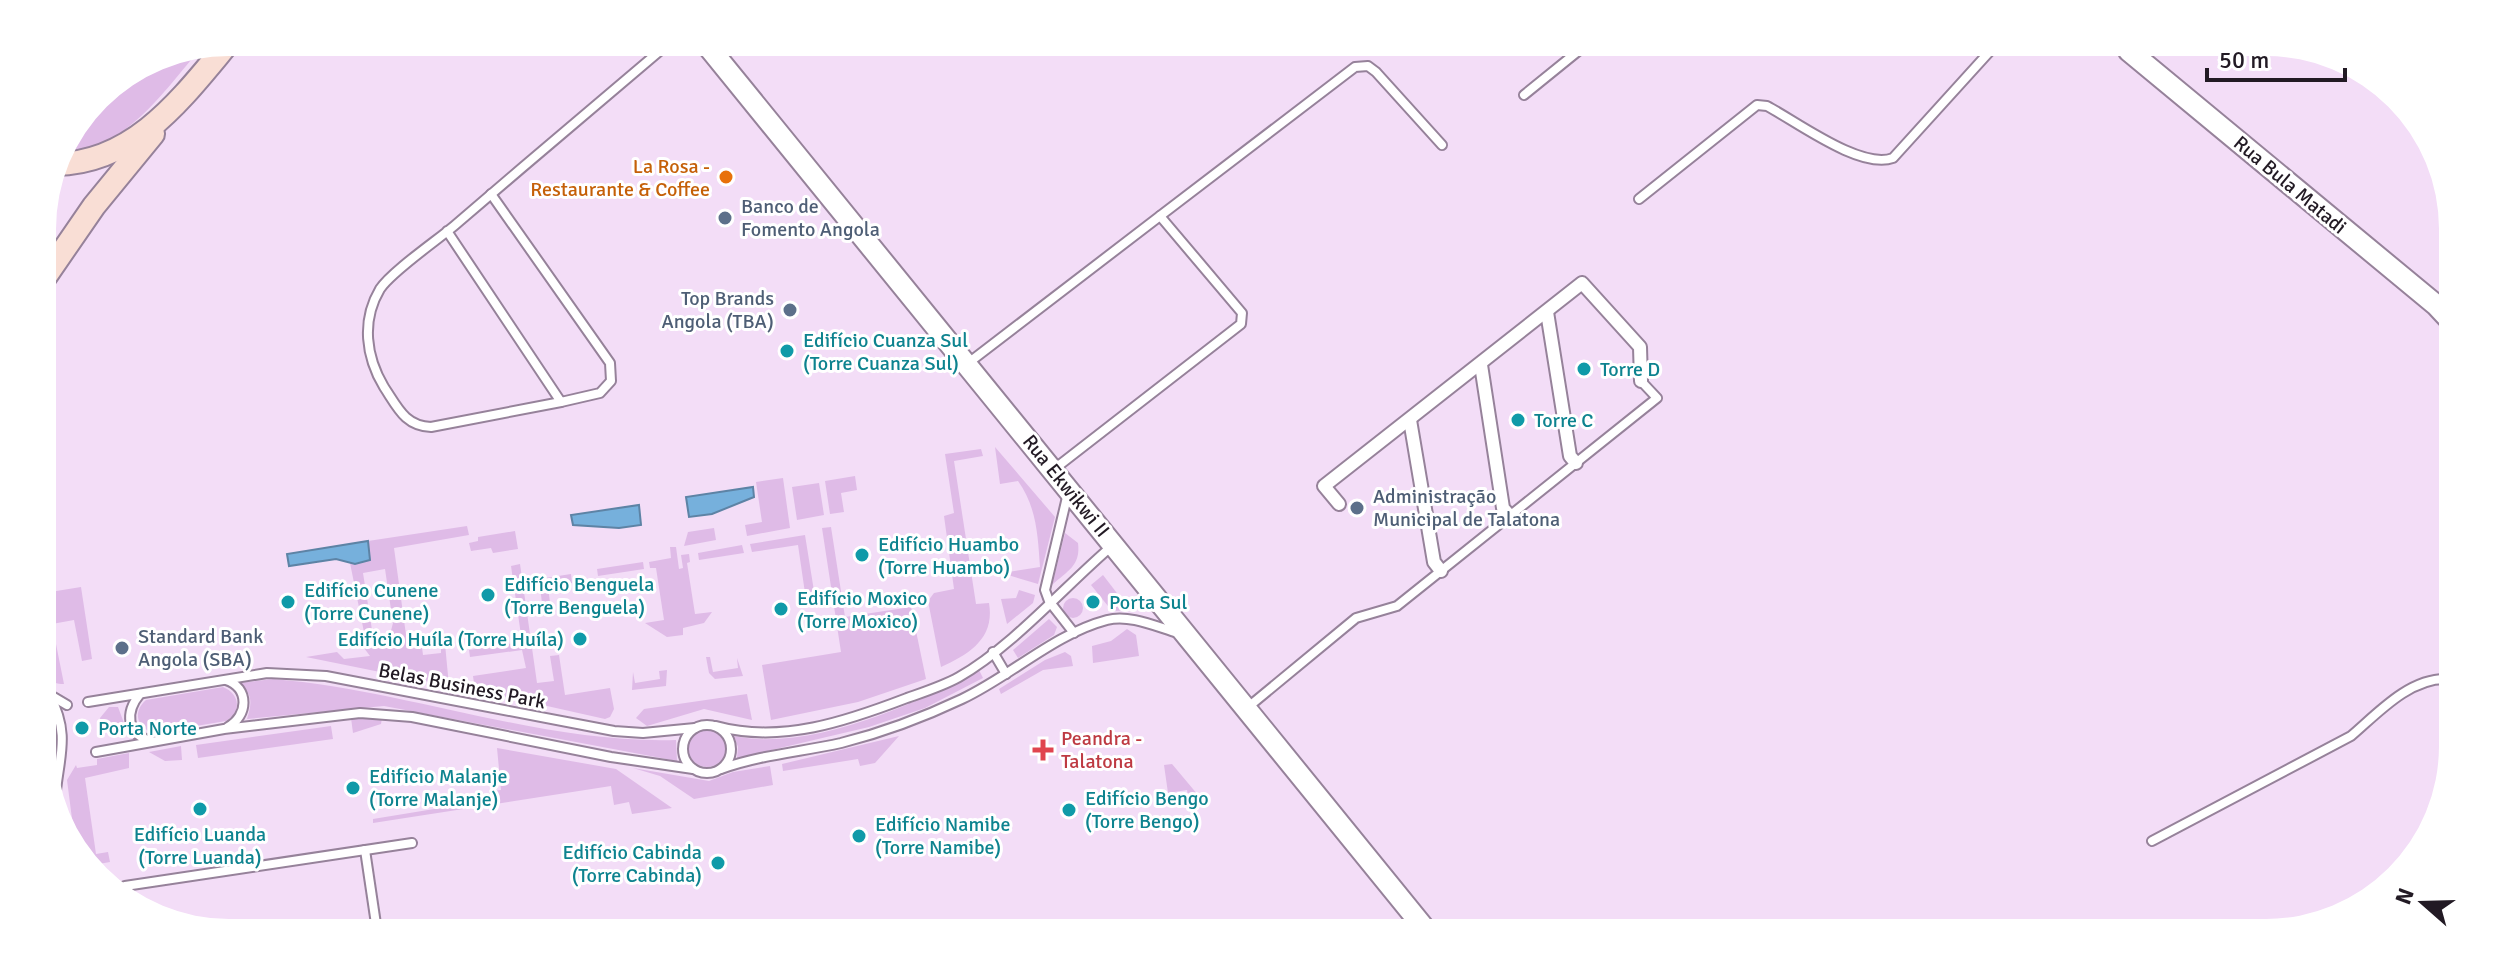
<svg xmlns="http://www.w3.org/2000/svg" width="2495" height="975" font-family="Signika,sans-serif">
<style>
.green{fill:#dfbbe7}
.water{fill:#76b0dc;stroke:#5d83a5;stroke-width:2}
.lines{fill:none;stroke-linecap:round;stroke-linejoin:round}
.service-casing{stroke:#96829a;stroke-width:12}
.pedestrian-casing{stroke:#96829a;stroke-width:16}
.tertiary-casing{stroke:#96829a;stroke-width:24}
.secondary-casing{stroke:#96829a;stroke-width:26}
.service{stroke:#fff;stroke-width:8}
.pedestrian{stroke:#fff;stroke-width:12}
.tertiary{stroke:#fff;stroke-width:20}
.secondary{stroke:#f9ded5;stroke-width:22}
.food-dot{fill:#e8710a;stroke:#fff;stroke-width:3}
.service-dot{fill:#5c6f8a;stroke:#fff;stroke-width:3}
.culture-dot{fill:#0f9aa8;stroke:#fff;stroke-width:3}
.health-dot{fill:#e0444e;stroke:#fff;stroke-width:3}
.labels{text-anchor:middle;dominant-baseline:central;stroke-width:6;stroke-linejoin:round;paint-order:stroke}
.food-label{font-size:20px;fill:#c56008;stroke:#fff;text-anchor:end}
.street-label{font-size:20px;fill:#221a24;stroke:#fff}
.service-label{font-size:20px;fill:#4e5e75;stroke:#fff;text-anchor:start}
.culture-label{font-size:20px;fill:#0d838f;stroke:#fff;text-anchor:start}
.health-label{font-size:20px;fill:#be3a42;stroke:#fff;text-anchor:start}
</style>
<rect width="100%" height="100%" fill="#f3ddf7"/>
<g class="green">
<path d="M201 48C163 92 124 153 59 153L105 89 158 56Z"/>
<path d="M995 447 1055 517 1038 584 1001 573 1040 567C1038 538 1037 507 1018 481L1000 484Z"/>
<path d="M981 449 983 456 954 461 976 604 989 603C995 638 970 654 941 667L928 601 934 593 954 589 944 516 954 513 945 454Z"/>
<polygon points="855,476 857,490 841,493 844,512 830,514 825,481"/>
<polygon points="783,478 790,528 747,536 745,525 762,522 756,482"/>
<polygon points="819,483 824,515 797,520 792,487"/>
<polygon points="467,526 469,535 394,548 407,642 421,640 423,655 441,653 441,645 445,644 449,686 306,657 337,652 344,659 370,656 364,648 388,642 393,623 385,569 363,573 372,630 364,632 350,563 370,560 368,541"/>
<polygon points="831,527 845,617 911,607 926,679 858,702 771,720 762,665 841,652 822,528"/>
<polygon points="714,528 716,540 684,546 688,532"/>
<polygon points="515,531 518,549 493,553 491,548 471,551 469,543 478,541 478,537"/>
<path d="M1065 533 1078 543C1081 566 1067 571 1052 585Z"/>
<polygon points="805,535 814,591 805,593 798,545 752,552 750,544"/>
<polygon points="742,545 744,553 699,560 698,553"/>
<polygon points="670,547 676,547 679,569 683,568 681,555 689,554 690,562 687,563 695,614 712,612 704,623 683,628 683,635 667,637 645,623 664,620 656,568 650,568 649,562 671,558"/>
<polygon points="643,562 644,569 598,576 597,569"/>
<polygon points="520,564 537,683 554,681 550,656 559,655 565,695 610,688 614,709 610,717 605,719 475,690 473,676 526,668 522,650 470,657 469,650 522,642 511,566"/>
<polygon points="571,574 572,583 548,587 551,610 543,611 539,579"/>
<polygon points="1103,575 1130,610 1112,611 1091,585"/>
<path d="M81 587 92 659 82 661 74 620 52 624 64 684C57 684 51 683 47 677 39 663 45 611 44 593Z"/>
<polygon points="1019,590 1035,595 1033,603 1007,624 1001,599 1016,598"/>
<circle cx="1073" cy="608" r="10"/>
<polygon points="1049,619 1057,627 1054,635 1018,658 1013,650"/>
<polygon points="1127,629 1136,635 1139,656 1093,663 1092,646 1111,641"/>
<polygon points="1065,652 1071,656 1073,666 1043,670 1001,694 999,689 1045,660"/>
<polygon points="706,657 710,657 713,672 738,668 737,658 743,676 715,679 709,673"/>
<polygon points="667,670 666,686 632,690 633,672 635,683 660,679 659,671"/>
<path d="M979 670 983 678 925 708 869 727 737 758 738 747 734 736C809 752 913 705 979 670Z"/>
<path d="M273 679C408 690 541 744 676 740L677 761 384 706 247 719C252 703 253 694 239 683Z"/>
<path d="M223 687C240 694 242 712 226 721L154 733C137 728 132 712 146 700Z"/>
<polygon points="747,694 752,720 704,709 647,726 636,718 644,709"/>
<path d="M45 700C57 718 65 761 45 775Z"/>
<polygon points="109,707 118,707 127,731 116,735 103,730 100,718"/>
<polygon points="370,716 382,718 381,724 353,733 351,718"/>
<polygon points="331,726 333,739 198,758 196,745"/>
<circle cx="707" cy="748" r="19"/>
<polygon points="899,736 875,763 860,766 858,759 783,771 782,764"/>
<polygon points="181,746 182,760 165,761 149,752"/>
<polygon points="497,748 616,769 672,808 632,814 629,802 614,805 611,786 373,823 373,819 489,800 489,791 501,790"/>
<polygon points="129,753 129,768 85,778 96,854 108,852 110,862 93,865 93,873 75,842 67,780 76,765 77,768 97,765 97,759"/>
<polygon points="1172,764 1198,795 1198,800 1189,801 1187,790 1168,793 1164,765"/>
<polygon points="770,766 773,785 694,799 660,776 633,768 709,781 733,772"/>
</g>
<g class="water">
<polygon points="753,487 754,497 712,514 689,517 686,497"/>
<polygon points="639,505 641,525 619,528 573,525 571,515"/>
<polygon points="368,541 370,560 355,564 336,559 289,566 287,554"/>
</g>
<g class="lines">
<g class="service-casing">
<g id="service">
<polyline points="1524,95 1582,48"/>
<polyline points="491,194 610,363 611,381 600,393 561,402"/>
<path d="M1639 199 1757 105 1767 106C1797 122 1861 170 1893 158L1991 50"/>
<path d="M447 231 561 402 431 427C405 426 398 408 384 387 366 357 361 321 380 289 391 272 436 241 454 226 525 165 596 105 668 44"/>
<polyline points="967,364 1160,216"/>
<polyline points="1053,470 1241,324 1242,313 1160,216 1355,67 1368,66 1376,72 1442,145"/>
<polyline points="1068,493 1045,590 1049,601 1074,633"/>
<polyline points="993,652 1006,674"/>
<path d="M226 680C250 688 248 716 228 727"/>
<polyline points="45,692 67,705"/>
<path d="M140 694C125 712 126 734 151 741"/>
<path d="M50 696C72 737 57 761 55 803"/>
<polyline points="88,702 267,673 326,676 614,731 643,733 695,728"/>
<polyline points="1247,708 1356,618 1397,606 1657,398 1641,381"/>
<circle cx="707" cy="749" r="24"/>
<path d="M716 726C781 744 847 721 907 698 924 692 943 686 959 677 1012 647 1065 586 1113 545"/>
<polyline points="96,752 224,729 360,713 412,717 611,757 693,769"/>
<path d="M721 769C760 755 800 752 841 743 881 733 924 717 962 699 1011 676 1054 634 1107 620 1130 614 1157 627 1178 633"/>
<path d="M2152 841 2351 736C2377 714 2408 679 2445 679"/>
<polyline points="365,850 376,924"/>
<polyline points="126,895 125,886 412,843"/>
</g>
</g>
<g class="pedestrian-casing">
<g id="pedestrian">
<polyline points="1547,312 1570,456 1576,463"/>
<polyline points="1481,365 1503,508 1510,516"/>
<polyline points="1410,420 1434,562 1441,571"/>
<polyline points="1339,504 1324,486 1582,283 1640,347 1641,381"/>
</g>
</g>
<g class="tertiary-casing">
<g id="tertiary">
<polyline points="706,44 1425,929"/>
<polyline points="2129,51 2436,305 2450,320"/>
</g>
</g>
<g class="secondary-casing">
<g id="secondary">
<path d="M56 164C135 163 183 97 229 42"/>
<polyline points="43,280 94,206 153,134"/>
</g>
</g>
<use href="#service" class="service"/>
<use href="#pedestrian" class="pedestrian"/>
<use href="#tertiary" class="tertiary"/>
<use href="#secondary" class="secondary"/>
</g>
<circle class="food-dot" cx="726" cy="177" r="8"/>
<g class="service-dot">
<circle cx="725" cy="218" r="8"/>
<circle cx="790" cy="310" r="8"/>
<circle cx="1357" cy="508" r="8"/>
<circle cx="122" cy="648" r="8"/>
</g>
<g class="culture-dot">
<circle cx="787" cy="351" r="8"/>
<circle cx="1584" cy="369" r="8"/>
<circle cx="1518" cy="420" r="8"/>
<circle cx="862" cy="555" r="8"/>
<circle cx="488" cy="595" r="8"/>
<circle cx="288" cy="602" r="8"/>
<circle cx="1093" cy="602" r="8"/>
<circle cx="781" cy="609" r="8"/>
<circle cx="580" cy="639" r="8"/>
<circle cx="82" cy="728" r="8"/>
<circle cx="353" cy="788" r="8"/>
<circle cx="200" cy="809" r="8"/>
<circle cx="1069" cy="810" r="8"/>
<circle cx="859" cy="836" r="8"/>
<circle cx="718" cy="863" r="8"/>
</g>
<path class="health-dot" d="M1039 738h8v8h8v8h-8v8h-8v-8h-8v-8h8z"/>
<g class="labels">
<g class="food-label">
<text x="710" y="166">La Rosa -<tspan x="710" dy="23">Restaurante &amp; Coffee</tspan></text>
</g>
<g class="street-label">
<text transform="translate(2290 185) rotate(40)">Rua Bula Matadi</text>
<text transform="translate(1066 486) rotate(51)">Rua Ekwikwi II</text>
<text transform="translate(462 686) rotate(11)">Belas Business Park</text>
</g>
<g class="service-label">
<text x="741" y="206">Banco de<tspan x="741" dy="23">Fomento Angola</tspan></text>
<text x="774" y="298" text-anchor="end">Top Brands<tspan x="774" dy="23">Angola (TBA)</tspan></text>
<text x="1373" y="496">Administração<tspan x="1373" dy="23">Municipal de Talatona</tspan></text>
<text x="138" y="636">Standard Bank<tspan x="138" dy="23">Angola (SBA)</tspan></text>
</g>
<g class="culture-label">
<text x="803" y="340">Edifício Cuanza Sul<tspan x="803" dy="23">(Torre Cuanza Sul)</tspan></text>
<text x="1600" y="369">Torre D</text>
<text x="1534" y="420">Torre C</text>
<text x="878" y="544">Edifício Huambo<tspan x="878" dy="23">(Torre Huambo)</tspan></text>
<text x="504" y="584">Edifício Benguela<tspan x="504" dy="23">(Torre Benguela)</tspan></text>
<text x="304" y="590">Edifício Cunene<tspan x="304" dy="23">(Torre Cunene)</tspan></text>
<text x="797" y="598">Edifício Moxico<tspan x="797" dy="23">(Torre Moxico)</tspan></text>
<text x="1109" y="602">Porta Sul</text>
<text x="564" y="639" text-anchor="end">Edifício Huíla (Torre Huíla)</text>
<text x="98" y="728">Porta Norte</text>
<text x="369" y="776">Edifício Malanje<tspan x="369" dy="23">(Torre Malanje)</tspan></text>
<text x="1085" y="798">Edifício Bengo<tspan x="1085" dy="23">(Torre Bengo)</tspan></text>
<text x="875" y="824">Edifício Namibe<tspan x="875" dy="23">(Torre Namibe)</tspan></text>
<text x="200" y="834" text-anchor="middle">Edifício Luanda<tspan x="200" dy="23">(Torre Luanda)</tspan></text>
<text x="702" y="852" text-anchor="end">Edifício Cabinda<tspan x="702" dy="23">(Torre Cabinda)</tspan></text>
</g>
<g class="health-label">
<text x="1061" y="738">Peandra -<tspan x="1061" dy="23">Talatona</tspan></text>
</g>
</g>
<path d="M0 0H2495V975H0ZM229 56H2266A173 173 0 0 1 2439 229V746A173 173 0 0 1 2266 919H229A173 173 0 0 1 56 746V229A173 173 0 0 1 229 56Z" fill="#fff" fill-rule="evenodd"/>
<g transform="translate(2423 903) rotate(290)" stroke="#ffffff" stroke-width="6" paint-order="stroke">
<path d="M0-6L14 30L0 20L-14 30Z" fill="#221a24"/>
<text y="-12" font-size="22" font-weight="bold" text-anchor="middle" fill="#221a24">N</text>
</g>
<path d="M2207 68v12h138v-12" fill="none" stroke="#221a24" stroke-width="4"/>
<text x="2219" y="68" font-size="24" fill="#221a24" stroke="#ffffff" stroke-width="6" paint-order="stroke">50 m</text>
</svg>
